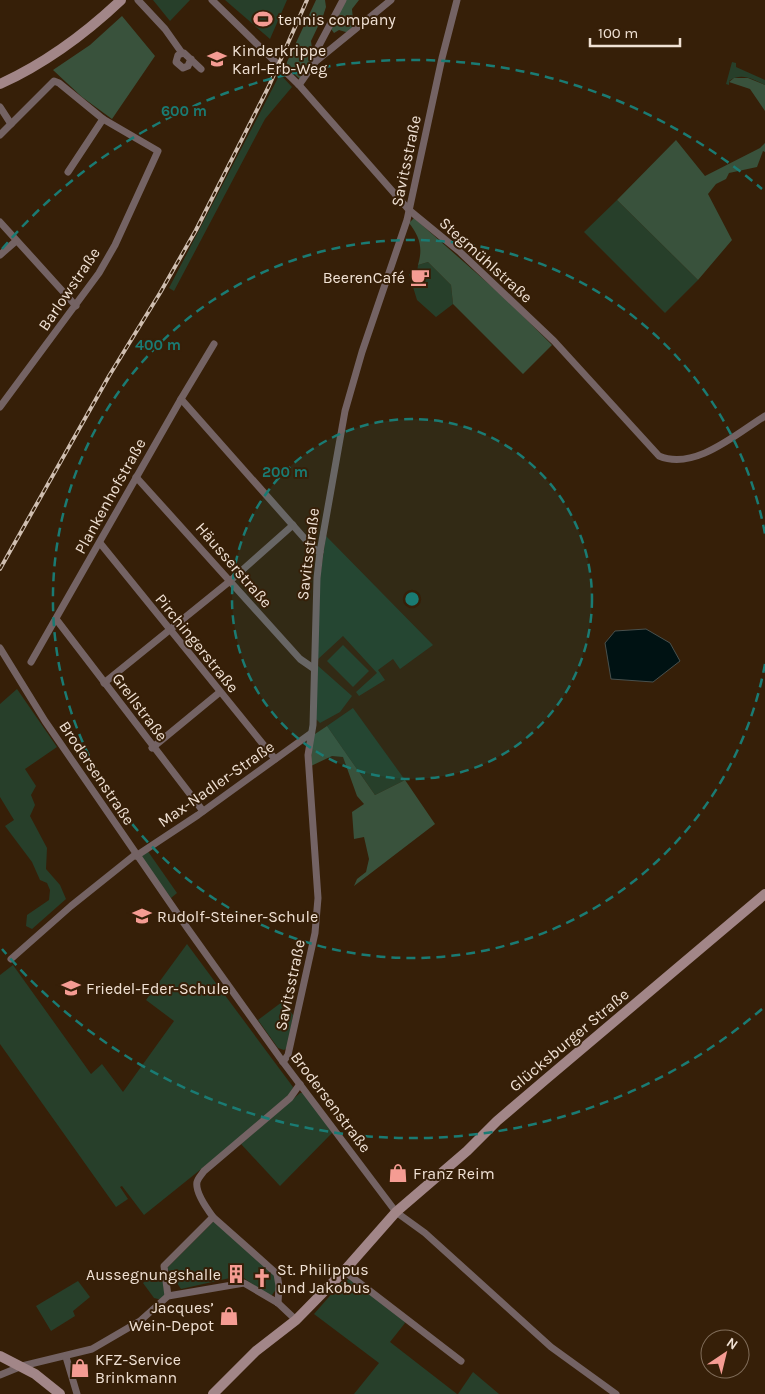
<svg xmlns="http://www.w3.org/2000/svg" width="765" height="1394" font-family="Karla,sans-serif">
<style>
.green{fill:#273f2a}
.forest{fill:#39523c}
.water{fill:#001213;stroke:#48504d}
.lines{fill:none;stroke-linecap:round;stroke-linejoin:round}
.street{stroke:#746364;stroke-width:7}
.secondary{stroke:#a28688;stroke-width:10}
.rail-casing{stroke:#cfbeb0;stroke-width:4}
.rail{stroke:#361f08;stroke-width:2;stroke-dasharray:5.5;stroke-linecap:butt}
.ring{fill:none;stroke:#1a7b73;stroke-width:2.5;stroke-dasharray:9 6}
.labels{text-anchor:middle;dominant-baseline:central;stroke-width:4;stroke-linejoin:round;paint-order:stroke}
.poi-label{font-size:16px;fill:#f0e1d4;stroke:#361f08;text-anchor:start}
.street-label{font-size:16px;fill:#f0e1d4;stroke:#361f08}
.centre{fill:#1a7b73;stroke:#361f08;stroke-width:2.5}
.ring-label{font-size:15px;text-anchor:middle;font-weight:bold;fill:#1a7b73;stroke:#361f08;stroke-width:4;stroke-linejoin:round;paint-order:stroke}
</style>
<rect width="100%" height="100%" fill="#361f08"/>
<g class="green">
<polygon points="153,0 190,0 170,21"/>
<polygon points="225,0 287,0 270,39"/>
<path d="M732 62 736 63V67L765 80V85C753 79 741 72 729 81V85L726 84Z"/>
<polygon points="280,74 292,87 265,119 174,291 169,288"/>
<polygon points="617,200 698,280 665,313 584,232"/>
<polygon points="428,262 451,285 453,304 436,317 417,300 409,274 417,272 418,265"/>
<polygon points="326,536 433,645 400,669 393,659 378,670 385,680 359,696 356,692 377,673 343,636 317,660 320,578"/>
<polygon points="343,645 369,671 353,687 327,661"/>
<polygon points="317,665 352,696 340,712 320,723 316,719"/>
<polygon points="17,689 57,747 25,769 36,786 31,795 35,805 30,816 47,848 46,869 60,885 66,899 32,929 26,926 27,915 49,900 50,890 47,883 40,880 32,862 5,826 14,820 0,797 0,704"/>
<polygon points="353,708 405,780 375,795 327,726"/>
<polygon points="147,850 177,893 171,898 140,856"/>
<polygon points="187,944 293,1087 292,1092 241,1137 144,1215 122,1186 120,1187 128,1199 116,1207 0,1044 0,975 13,965 91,1074 102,1064 123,1092 174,1021 146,1000"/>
<polygon points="282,1002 293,1015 288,1047 284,1050 278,1048 258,1020"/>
<polygon points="300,1093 304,1093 333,1132 280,1186 241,1144"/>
<polygon points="214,1221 274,1274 277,1288 272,1295 269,1296 241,1276 238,1279 232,1275 230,1278 181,1289 167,1268"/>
<polygon points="154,1274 162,1276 165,1296 162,1300 154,1298 143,1283"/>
<polygon points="349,1279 403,1317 405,1323 390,1342 457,1394 354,1394 379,1363 314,1314 342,1282"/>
<polygon points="78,1281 90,1297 73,1311 75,1316 51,1331 36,1306"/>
<polygon points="473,1372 499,1394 458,1394"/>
</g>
<g class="forest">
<path d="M316 0H325L326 7 323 16 311 41 313 56C308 64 307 72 300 79L286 67 287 62Z"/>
<polygon points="343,0 359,0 352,9 354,31 349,33 339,30 334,33 331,29"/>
<polygon points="122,16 155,56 112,119 82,97 53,70 90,45"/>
<polygon points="734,78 748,78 765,85 765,111 750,89 729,82"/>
<polygon points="676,140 705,176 760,148 765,143 765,152 763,151 757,167 729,173 726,179 716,184 708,194 732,240 698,280 617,200"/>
<path d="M414 218 507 300 552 345 523 374 453 304 451 285 428 262 418 265C423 248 420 237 409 223Z"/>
<polygon points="327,726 375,795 405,780 435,824 354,886 357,879 366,872 369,859 364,837 354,839 352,812 364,804 357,796 343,757 332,756 311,766 312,736"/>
</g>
<polygon class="water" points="646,629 670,643 680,661 653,682 611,679 605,643 615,631"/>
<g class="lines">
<g class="street">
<polyline points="138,0 165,29 182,53"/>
<path d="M212 0 299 85 409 210 459 251 554 341 659 456C695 471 736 434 765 416"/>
<polyline points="191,59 188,66 183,68 176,62 178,55 184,53 201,69"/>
<polyline points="315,62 391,0"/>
<polyline points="299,85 315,62 315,53 343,0"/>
<polyline points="0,107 11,124"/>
<polyline points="0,135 54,81 59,83 103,119 158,151 115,245 99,273 0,407"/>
<polyline points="68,172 103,119"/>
<polyline points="0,222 76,306"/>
<polyline points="0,255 16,241"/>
<polyline points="181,399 313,548 320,552"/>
<polyline points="136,477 300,659 313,668"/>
<polyline points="100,543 275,759"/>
<polyline points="56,619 203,811"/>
<polyline points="0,648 45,721 188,929 283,1062 396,1212 425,1233 551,1347 616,1394"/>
<polyline points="31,662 181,399 214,344"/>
<polyline points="104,683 230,581 293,525"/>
<polyline points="152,748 220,692"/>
<polyline points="136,856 198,815 310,734"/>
<polyline points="11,959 71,906 136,854"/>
<polyline points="283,1062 288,1055 315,933 318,898 308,755 313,725 317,578 320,552 345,411 362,352 407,220 442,58 457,0"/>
<polyline points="213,1217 277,1274 279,1286 278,1303"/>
<polyline points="344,1271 461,1361"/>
<path d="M168 1296 164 1266 213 1217C207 1209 195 1192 197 1182 198 1178 202 1174 204 1171L290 1098 300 1084"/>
<polyline points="66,1357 77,1394"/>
<polyline points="0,1375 22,1366 92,1349 140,1321 168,1296 244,1283 278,1303 296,1320"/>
</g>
<g class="secondary">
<path d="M0 84C46 63 84 35 121 0"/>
<polyline points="0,1356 35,1374 60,1394"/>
<polyline points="213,1394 256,1351 296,1320 344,1271 396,1212 467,1151 497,1121 545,1080 765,894"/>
</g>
<g class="rail-casing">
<polyline id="rail" points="0,569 109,376 160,293 196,230 269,86 307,0"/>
</g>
<use href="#rail" class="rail"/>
</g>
<circle cx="412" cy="599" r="180" fill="#1a7b73" fill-opacity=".12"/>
<g class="ring">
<circle cx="412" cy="599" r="180"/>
<path d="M765 664A359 359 0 1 1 765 534"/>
<path d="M762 1009A539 539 0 0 1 2 949M2 249A539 539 0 0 1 762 189"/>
</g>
<defs>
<g id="stadium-bare" transform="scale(1.5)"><path d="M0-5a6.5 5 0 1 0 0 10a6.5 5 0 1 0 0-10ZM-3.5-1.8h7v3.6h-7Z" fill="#f59c93" stroke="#361f08" stroke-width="2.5" paint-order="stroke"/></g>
<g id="school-bare" transform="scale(1.5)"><path d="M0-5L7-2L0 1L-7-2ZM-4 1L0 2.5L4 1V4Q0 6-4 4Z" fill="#f59c93" stroke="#361f08" stroke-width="2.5" paint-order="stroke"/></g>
<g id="cafe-bare" transform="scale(1.5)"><path d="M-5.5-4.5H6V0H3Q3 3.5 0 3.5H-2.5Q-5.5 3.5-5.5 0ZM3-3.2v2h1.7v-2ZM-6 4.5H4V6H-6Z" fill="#f59c93" stroke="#361f08" stroke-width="2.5" paint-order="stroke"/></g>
<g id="shop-bare" transform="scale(1.5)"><path d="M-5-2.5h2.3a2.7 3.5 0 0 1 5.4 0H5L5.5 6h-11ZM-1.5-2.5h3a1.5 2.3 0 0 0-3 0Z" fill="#f59c93" stroke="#361f08" stroke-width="2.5" paint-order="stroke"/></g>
<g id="building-bare" transform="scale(1.5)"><path d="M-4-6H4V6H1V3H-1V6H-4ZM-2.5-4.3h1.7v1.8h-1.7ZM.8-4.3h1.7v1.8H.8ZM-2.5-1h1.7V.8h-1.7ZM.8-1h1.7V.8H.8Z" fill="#f59c93" stroke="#361f08" stroke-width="2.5" paint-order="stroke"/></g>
<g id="church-bare" transform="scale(1.5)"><path d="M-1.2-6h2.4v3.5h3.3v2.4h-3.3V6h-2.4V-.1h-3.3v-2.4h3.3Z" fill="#f59c93" stroke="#361f08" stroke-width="2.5" paint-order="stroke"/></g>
</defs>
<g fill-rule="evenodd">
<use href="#stadium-bare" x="263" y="19"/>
<use href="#school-bare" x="217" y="59"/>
<use href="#cafe-bare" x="420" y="277"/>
<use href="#school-bare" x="142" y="916"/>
<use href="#school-bare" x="71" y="988"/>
<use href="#shop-bare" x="398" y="1173"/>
<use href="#building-bare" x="236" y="1274"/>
<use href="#church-bare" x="262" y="1278"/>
<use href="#shop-bare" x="229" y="1316"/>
<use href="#shop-bare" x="80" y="1368"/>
</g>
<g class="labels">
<g class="poi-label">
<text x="278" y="19">tennis company</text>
<text x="232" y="50">Kinderkrippe<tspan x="232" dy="18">Karl-Erb-Weg</tspan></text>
<text x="405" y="277" text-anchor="end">BeerenCafé</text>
<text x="157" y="916">Rudolf-Steiner-Schule</text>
<text x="86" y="988">Friedel-Eder-Schule</text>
<text x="413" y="1173">Franz Reim</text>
<text x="277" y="1269">St. Philippus<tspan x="277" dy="18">und Jakobus</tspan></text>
<text x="221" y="1274" text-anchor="end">Aussegnungshalle</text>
<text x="214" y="1307" text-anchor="end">Jacques’<tspan x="214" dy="18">Wein-Depot</tspan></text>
<text x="95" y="1359">KFZ-Service<tspan x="95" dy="18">Brinkmann</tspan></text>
</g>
<g class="street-label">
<text transform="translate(406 161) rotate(-78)">Savitsstraße</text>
<text transform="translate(486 260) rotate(42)">Stegmühlstraße</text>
<text transform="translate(69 289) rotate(-56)">Barlowstraße</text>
<text transform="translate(110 496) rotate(-61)">Plankenhofstraße</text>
<text transform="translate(308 554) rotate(-83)">Savitsstraße</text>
<text transform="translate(234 565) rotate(49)">Häusserstraße</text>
<text transform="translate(197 643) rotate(51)">Pirchingerstraße</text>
<text transform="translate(140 707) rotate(53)">Grellstraße</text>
<text transform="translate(97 773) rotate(56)">Brodersenstraße</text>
<text transform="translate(216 784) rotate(-35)">Max-Nadler-Straße</text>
<text transform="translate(290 985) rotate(-78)">Savitsstraße</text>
<text transform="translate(569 1040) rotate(-40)">Glücksburger Straße</text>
<text transform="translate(331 1102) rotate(53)">Brodersenstraße</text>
</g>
</g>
<circle cx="412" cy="599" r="8" class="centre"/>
<g class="ring-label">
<text x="184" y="116">600 m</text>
<text x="158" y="350">400 m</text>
<text x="285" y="477">200 m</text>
</g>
<g transform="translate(725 1354) rotate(35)"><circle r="24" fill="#361f08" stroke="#806d5a"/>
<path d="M0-4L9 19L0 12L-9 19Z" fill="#f59c93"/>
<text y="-8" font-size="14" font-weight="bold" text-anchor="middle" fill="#f0e1d4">N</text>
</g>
<path d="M590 38v8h90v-8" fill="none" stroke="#f0e1d4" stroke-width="2.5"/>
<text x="598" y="38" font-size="15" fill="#f0e1d4" stroke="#361f08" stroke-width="4" paint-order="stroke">100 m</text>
</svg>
